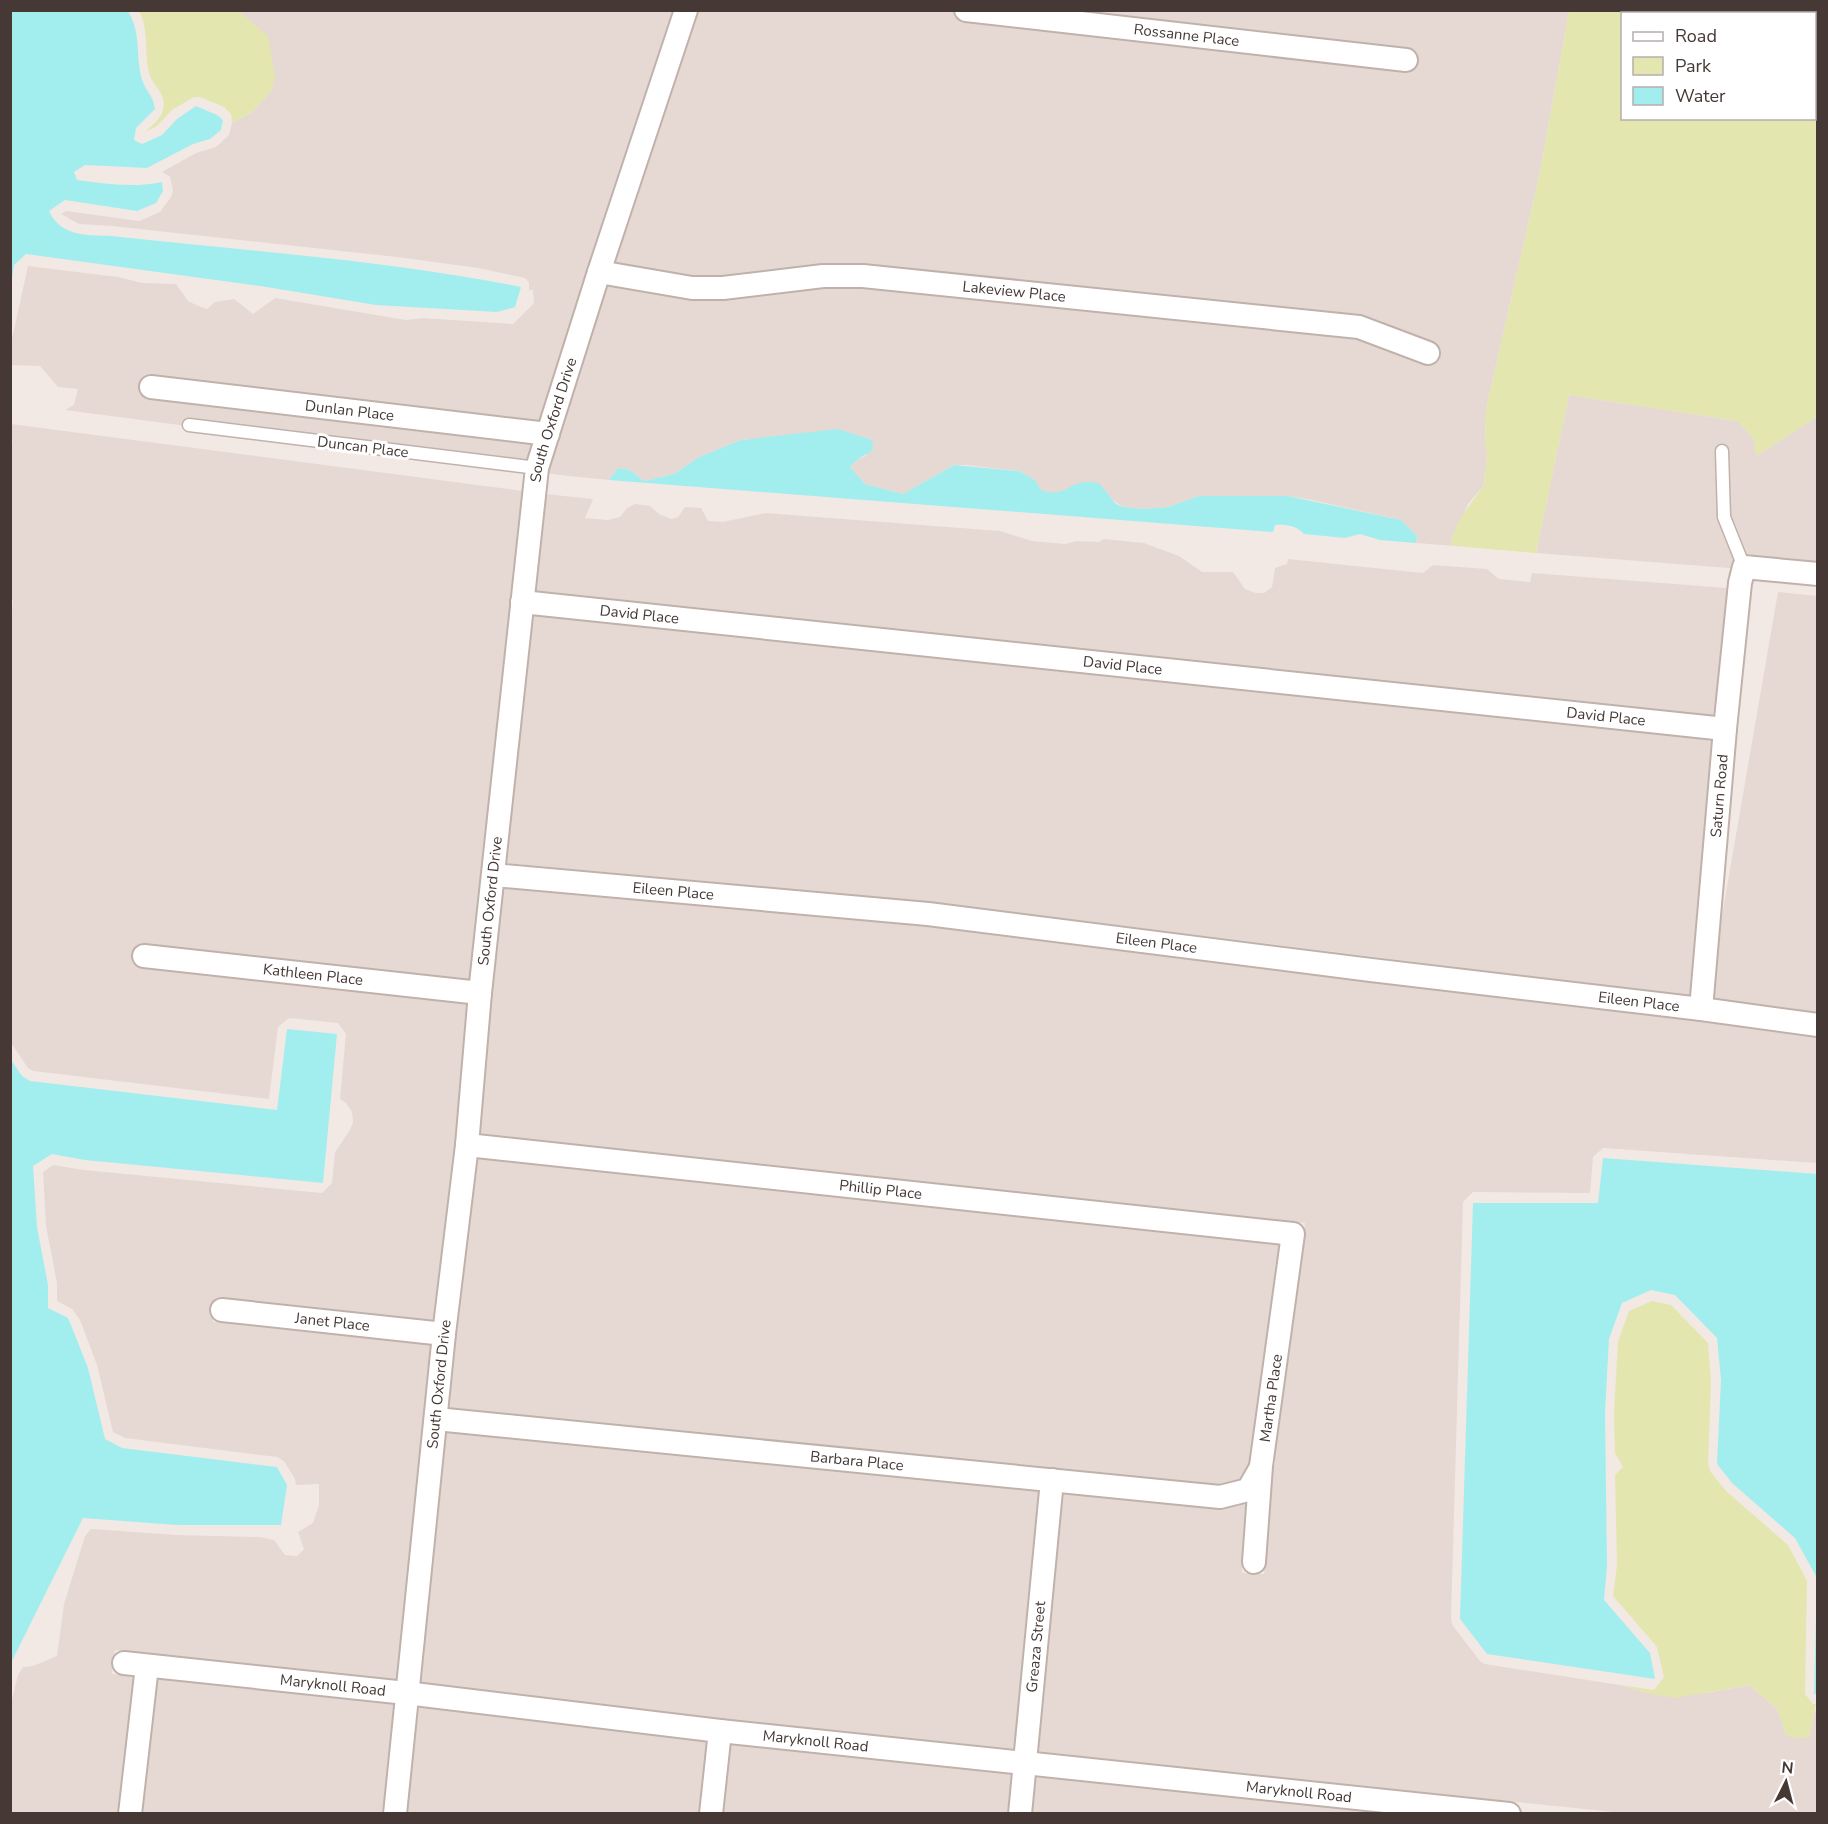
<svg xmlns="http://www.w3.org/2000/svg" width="1828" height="1824" font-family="'Nunito Sans',sans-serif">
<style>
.residential{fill:#e6d9d4}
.green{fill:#e4e6af;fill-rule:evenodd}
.water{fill:#a2eeee}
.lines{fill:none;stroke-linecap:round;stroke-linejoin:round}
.service-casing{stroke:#c1b1ab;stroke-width:15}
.minor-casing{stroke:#c1b1ab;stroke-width:26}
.service{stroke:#fff;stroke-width:12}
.minor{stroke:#fff;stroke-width:22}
.labels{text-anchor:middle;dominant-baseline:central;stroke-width:6;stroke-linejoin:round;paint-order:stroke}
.street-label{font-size:15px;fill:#453835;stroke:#fff}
</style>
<rect width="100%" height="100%" fill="#f2e9e5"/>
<g class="residential">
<polygon points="239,11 1569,11 1540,172 1486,409 1485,441 1487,455 1484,485 1468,504 1451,543 1455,546 1416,543 1417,536 1401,520 1307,499 1288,496 1199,496 1168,507 1144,509 1123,507 1086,482 1059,493 1050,493 1040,490 1035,480 1019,471 966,465 954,465 903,494 865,484 850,467 857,460 866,456 872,440 838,430 741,440 699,457 674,474 644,481 630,470 618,468 609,480 568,476 65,410 74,405 78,389 58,387 40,366 11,365 10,348 28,266 118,277 142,283 176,284 188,301 196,305 207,309 215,302 234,299 253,314 275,298 406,320 423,318 513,324 534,303 533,290 529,290 529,282 525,278 478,268 397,257 112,226 79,224 61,214 66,211 139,221 160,212 171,197 173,191 170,177 162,172 196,153 216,147 229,135 232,123 252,112 271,91 275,77"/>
<polygon points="1569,395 1738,421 1754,439 1757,455 1817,417 1817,575 1536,553"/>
<polygon points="11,424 523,491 470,980 151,945 149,968 468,1004 456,1144 435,1321 216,1298 213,1322 432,1345 397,1680 115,1650 112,1674 135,1676 120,1813 11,1813 10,1707 18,1675 23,1667 33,1666 57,1656 64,1604 85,1536 91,1529 177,1535 260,1537 274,1540 285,1555 297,1556 304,1549 298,1532 313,1523 319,1505 319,1484 296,1485 295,1479 284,1461 277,1457 125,1438 113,1432 97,1365 80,1320 72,1309 57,1301 57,1283 46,1226 43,1172 53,1165 84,1170 322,1193 332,1183 335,1152 350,1130 353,1122 352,1112 346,1103 340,1099 346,1034 338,1023 289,1018 278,1027 269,1099 33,1071 28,1068 11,1043 10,641 13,600 10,599 12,492 10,488 10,442 13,441 11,437"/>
<polygon points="545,494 593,499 585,518 608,520 620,517 627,508 635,504 650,506 659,514 671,519 678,517 685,507 701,508 708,521 723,522 765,513 1000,531 1032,541 1065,544 1076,541 1099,542 1103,539 1144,543 1179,556 1202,572 1233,572 1245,589 1256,593 1264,593 1272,587 1275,568 1287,564 1288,559 1423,573 1433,565 1487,569 1499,579 1530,582 1532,573 1727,588 1715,716 534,591"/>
<polygon points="1778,592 1817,596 1817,1013 1713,998 1719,933"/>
<polygon points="531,615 1713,740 1692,996 930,902 506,863"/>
<polygon points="503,887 927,926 1369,982 1700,1021 1817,1038 1817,1163 1603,1148 1593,1157 1590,1193 1473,1192 1463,1202 1451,1619 1453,1626 1480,1661 1485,1664 1620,1685 1647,1693 1706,1693 1750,1685 1777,1709 1786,1735 1809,1737 1815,1711 1817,1711 1817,1813 1623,1813 1037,1752 1061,1493 1219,1509 1248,1502 1242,1573 1264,1574 1272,1469 1276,1462 1273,1460 1305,1223 478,1134 490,994"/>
<polygon points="476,1158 1281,1245 1251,1462 1242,1480 1220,1485 448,1408"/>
<polygon points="445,1432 1040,1491 1016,1749 721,1719 418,1682"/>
<polygon points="156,1679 394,1704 384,1813 141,1814"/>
<polygon points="416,1706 708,1741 700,1813 406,1814"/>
<polygon points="730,1744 1013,1773 1009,1813 722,1814"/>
<polygon points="1035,1775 1395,1813 1031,1814"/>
</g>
<g class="green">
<path d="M139 11H239L268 36 275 77 271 91 252 112 232 123 231 114 224 107 200 97H194L172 110 157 126 145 132C151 126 161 119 163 110 167 95 155 88 150 76 143 54 150 32 139 11Z"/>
<path d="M1569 11H1817V417L1756 456 1754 439 1738 421 1569 395 1536 553 1455 546 1451 543 1452 537 1461 517 1484 485 1487 455 1485 441 1486 409 1540 172ZM1622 14H1814V118H1622Z"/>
<polygon points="1652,1301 1671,1305 1708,1343 1711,1381 1708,1464 1710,1471 1726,1491 1788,1545 1807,1581 1805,1694 1813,1704 1816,1704 1809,1737 1793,1738 1786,1735 1777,1709 1750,1685 1675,1698 1647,1693 1620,1685 1654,1690 1664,1677 1657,1647 1613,1596 1617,1565 1615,1475 1623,1467 1615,1453 1614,1412 1618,1341 1629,1311"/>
</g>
<g class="water">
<path d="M11 10 128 11C142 35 135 54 142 79 145 91 153 94 155 109L136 128 134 140 142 144 162 135 177 119 196 106 217 115 223 120 221 130 210 139 193 144 147 168 85 165 74 172 77 180C106 184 133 188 162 182L163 191 156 203 137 211 65 200 49 211C61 237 87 235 111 236 248 251 386 260 521 287L515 307 497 312 376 305 260 286 26 254 14 265 11 287Z"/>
<path d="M838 429 872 440 873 450 857 460 850 467 865 484 903 494 954 465 1019 471 1035 480 1041 490C1064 498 1066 484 1086 482 1090 481 1096 483 1100 484L1116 504 1123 507 1144 509 1168 507 1199 496H1288L1401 520 1417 536 1416 543 1380 540 1360 534 1345 538 1304 534C1297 526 1286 524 1275 525L1273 532 609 480 618 468 630 470 644 481 674 474 699 457 741 440Z"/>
<polygon points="287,1029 337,1034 323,1183 85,1160 52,1154 33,1166 37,1227 48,1285 48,1308 68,1318 71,1325 88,1368 105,1439 122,1448 277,1467 287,1485 281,1525 177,1525 83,1518 11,1663 11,1060 22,1076 30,1081 277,1110"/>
<polygon points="1603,1158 1817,1174 1817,1694 1814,1694 1817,1578 1795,1538 1732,1483 1717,1464 1721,1380 1717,1338 1675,1295 1651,1290 1622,1303 1609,1339 1605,1412 1607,1566 1604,1600 1650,1653 1655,1679 1487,1654 1460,1619 1473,1203 1598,1203"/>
</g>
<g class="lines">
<g class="service-casing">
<g id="service">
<polyline points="189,425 537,468"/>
<polyline points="1722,451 1724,517 1744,567"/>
</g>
</g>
<g class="minor-casing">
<g id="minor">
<path id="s1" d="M966 10 1406 60"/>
<path id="s2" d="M599 272 692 288H723L823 276H863L1359 327 1428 353"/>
<path id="s3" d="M151 387 548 434"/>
<path id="s4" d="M522 602 1725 729"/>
<path id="s5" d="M494 875 928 914 1371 970 1701 1009 1818 1025"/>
<path id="s6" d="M144 956 480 993"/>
<path id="s7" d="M1701 1009 1725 729 1740 583 1744 567 1818 574"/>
<path id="s8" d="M467 1145 1293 1234 1261 1466 1254 1562"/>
<path id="s9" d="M222 1310 444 1334"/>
<path id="s10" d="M436 1419 1220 1497 1248 1490 1260 1469"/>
<path id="s11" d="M124 1663 406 1693 720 1731 1509 1814"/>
<polyline points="130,1814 147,1666"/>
<path id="s12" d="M395 1814 444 1334 467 1145 480 993 537 468 599 272 686 10"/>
<polyline points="711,1814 720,1731"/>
<path id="s13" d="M1020 1814 1052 1480"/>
</g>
</g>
<use href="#service" class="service"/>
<use href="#minor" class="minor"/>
</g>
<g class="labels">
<g class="street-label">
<text stroke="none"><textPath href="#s1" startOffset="222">Rossanne Place</textPath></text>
<text stroke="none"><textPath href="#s2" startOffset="418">Lakeview Place</textPath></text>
<text stroke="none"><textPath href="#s3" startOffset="200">Dunlan Place</textPath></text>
<text stroke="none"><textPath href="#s12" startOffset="1404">South Oxford Drive</textPath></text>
<text transform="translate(363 447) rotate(7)">Duncan Place</text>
<text stroke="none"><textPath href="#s4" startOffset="118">David Place</textPath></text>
<text stroke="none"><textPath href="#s4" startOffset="604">David Place</textPath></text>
<text stroke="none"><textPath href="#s4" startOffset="1090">David Place</textPath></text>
<text stroke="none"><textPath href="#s7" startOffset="214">Saturn Road</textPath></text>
<text stroke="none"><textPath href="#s5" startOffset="180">Eileen Place</textPath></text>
<text stroke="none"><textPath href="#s12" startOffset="918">South Oxford Drive</textPath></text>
<text stroke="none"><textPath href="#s5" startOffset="666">Eileen Place</textPath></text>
<text stroke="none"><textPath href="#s6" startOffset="170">Kathleen Place</textPath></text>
<text stroke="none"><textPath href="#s5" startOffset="1152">Eileen Place</textPath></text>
<text stroke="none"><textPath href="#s8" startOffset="416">Phillip Place</textPath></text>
<text stroke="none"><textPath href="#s9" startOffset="111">Janet Place</textPath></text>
<text stroke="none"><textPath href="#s12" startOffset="432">South Oxford Drive</textPath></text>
<text transform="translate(1271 1398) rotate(-82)">Martha Place</text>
<text stroke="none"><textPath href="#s10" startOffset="423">Barbara Place</textPath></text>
<text stroke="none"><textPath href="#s13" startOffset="168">Greaza Street</textPath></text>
<text stroke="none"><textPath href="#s11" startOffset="210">Maryknoll Road</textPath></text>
<text stroke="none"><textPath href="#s11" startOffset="696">Maryknoll Road</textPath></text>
<text stroke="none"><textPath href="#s11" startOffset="1182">Maryknoll Road</textPath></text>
</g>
</g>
<rect width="1828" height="1824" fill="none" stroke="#453835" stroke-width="24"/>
<rect x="1621" y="12" width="195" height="108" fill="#ffffff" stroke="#b5afae" stroke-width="1.5"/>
<rect x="1633" y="32" width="30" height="9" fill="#ffffff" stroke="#b5afae" stroke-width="1.5"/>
<text x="1675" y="42" font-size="18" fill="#453835">Road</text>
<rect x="1633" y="57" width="30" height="18" fill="#e4e6af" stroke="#b5afae" stroke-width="1.5"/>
<text x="1675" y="72" font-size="18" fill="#453835">Park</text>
<rect x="1633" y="87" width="30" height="18" fill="#a2eeee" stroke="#b5afae" stroke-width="1.5"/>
<text x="1675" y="102" font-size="18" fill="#453835">Water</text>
<g transform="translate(1786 1782) rotate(6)" stroke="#ffffff" stroke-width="4.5" paint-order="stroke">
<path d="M0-4.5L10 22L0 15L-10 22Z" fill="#453835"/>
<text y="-9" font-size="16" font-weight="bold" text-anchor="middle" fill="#453835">N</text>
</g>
</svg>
